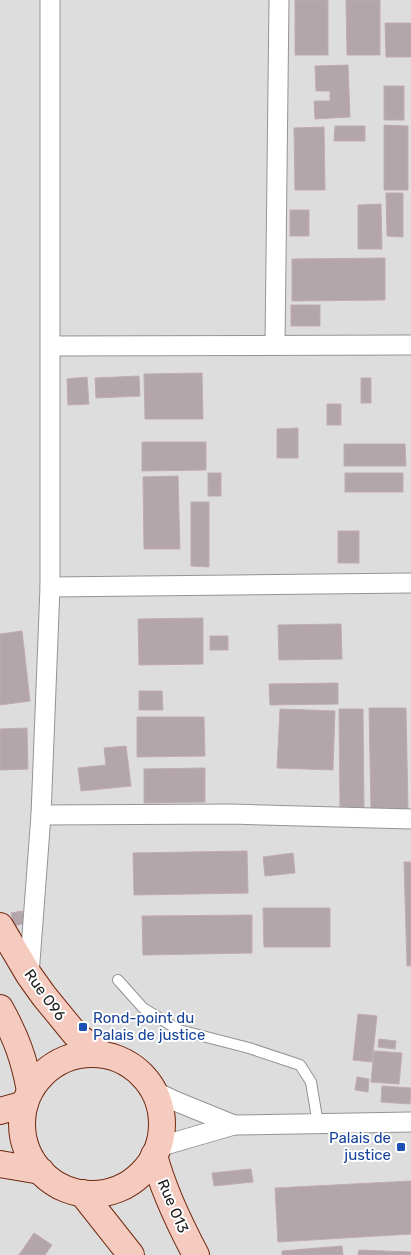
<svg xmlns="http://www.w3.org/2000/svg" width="411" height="1255" font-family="Rubik,sans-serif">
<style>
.residential{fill:#deddde}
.building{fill:#b2a6ab;stroke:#c1aab3}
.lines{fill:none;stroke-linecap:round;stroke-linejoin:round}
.lane-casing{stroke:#949494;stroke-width:12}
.street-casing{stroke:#949494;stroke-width:21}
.secondary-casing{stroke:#72270c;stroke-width:28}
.lane{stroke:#fff;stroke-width:10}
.street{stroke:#fff;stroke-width:19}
.secondary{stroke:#f6cbbf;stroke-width:26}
.transit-dot{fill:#1a4fb4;stroke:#fff;stroke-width:2}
.labels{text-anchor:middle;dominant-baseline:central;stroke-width:4;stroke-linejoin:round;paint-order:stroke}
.street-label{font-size:15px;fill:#202020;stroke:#fff}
.transit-label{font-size:15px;fill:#164399;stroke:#fff;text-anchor:start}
</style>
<rect width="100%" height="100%" fill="#f0e7e9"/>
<rect class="residential" x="0" y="0" width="411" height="1255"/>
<g class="building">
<rect x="295" y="0" width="33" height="55"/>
<polygon points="346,0 380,0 380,55 347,55"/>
<polygon points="385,23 411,23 411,57 386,57"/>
<polygon points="348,65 350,117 315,119 314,101 330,101 330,91 316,91 315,66"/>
<rect x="384" y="86" width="20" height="34"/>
<polygon points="384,125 408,126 408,190 384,190"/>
<polygon points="335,126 365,126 365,141 334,141"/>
<polygon points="324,127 325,190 295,190 294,128"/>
<polygon points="386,193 403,193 403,237 387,236"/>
<polygon points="381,204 382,249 358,249 358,205"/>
<rect x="290" y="210" width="19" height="26"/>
<polygon points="385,258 385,300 292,301 292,259"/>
<rect x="291" y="305" width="29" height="21"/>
<polygon points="202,373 203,419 145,419 144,374"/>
<polygon points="139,376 140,396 96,398 95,378"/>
<polygon points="87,377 89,404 68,405 67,379"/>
<rect x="361" y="378" width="10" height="25"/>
<rect x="327" y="404" width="14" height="21"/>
<polygon points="298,428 298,458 277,458 277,429"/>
<polygon points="142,442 206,442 206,470 142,471"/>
<polygon points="344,444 405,444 406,466 344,466"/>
<rect x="208" y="473" width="13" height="23"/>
<rect x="345" y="473" width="58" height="19"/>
<polygon points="178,476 180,549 144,549 143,477"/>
<polygon points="191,502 209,502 209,567 191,566"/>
<rect x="338" y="531" width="21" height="32"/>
<polygon points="203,618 203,664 139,665 138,619"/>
<polygon points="341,624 342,659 279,660 278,625"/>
<polygon points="22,631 30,701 0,705 0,634"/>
<rect x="210" y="636" width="18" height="14"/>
<polygon points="338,683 338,704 270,705 269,684"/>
<polygon points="139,691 162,691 163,710 139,710"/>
<polygon points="369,708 406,708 408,809 371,810"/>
<polygon points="280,709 335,711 333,770 277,768"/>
<polygon points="339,709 363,709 364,809 340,809"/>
<polygon points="137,717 204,717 205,756 137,757"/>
<polygon points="27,728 28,769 0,770 0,729"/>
<polygon points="126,746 131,786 81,791 78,768 106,765 104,748"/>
<polygon points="205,768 205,802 144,803 144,769"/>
<polygon points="247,851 248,893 134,895 133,853"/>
<polygon points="293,853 295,873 265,876 263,857"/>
<polygon points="404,862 411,862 411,966 407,966"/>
<polygon points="263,908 330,908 330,947 264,947"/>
<polygon points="22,911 26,923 14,926 11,913"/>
<polygon points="252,915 252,953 143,955 142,916"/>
<polygon points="358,1014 377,1016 372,1062 353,1060"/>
<polygon points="379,1039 396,1041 395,1049 378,1047"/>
<polygon points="374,1051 402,1053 399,1084 371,1082"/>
<polygon points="357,1077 369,1079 368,1092 355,1090"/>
<polygon points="382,1086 411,1088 410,1104 381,1102"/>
<polygon points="251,1169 253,1182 214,1186 212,1173"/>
<polygon points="411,1181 411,1234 278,1242 275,1188"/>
<polygon points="34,1233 52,1245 45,1255 19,1255"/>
<polygon points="342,1246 343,1255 282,1255 282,1251"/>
<polygon points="359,1250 411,1252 411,1255 358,1255"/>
</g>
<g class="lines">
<g class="lane-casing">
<polyline id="lane" points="118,980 143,1008 179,1030 249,1048 300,1065 311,1082 318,1124"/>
</g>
<g class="street-casing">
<g id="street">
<polyline points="275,345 279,0"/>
<polyline points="51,346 411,345"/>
<polyline points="50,587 411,583"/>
<polyline points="41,815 231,814 411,819"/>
<polyline points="29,975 41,815 50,587 50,0"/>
<polyline points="154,1091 175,1101 234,1125"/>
<polyline points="158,1147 234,1125 411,1122"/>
</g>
</g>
<g class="secondary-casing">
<g id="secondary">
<polyline points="0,926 29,975 44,996 76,1035 101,1054"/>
<path d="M0 1008C16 1037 24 1058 30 1091"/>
<circle cx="92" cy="1124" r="70"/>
<polyline points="0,1111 25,1104"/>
<path d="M154 1155C163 1190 179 1223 196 1255"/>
<polyline points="0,1164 41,1171"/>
<polyline points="82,1193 131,1255"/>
</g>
</g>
<use href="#lane" class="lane"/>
<use href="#street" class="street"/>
<use href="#secondary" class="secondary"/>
</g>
<g class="transit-dot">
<rect x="78" y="1022" width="10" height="10" rx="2.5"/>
<rect x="396" y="1142" width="10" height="10" rx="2.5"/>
</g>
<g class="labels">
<g class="street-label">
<text transform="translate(45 995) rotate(54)">Rue O96</text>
<text transform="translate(173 1206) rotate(67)">Rue O13</text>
</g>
<g class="transit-label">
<text x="93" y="1018">Rond-point du<tspan x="93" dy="17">Palais de justice</tspan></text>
<text x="391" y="1138" text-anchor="end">Palais de<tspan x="391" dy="17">justice</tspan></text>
</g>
</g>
</svg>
